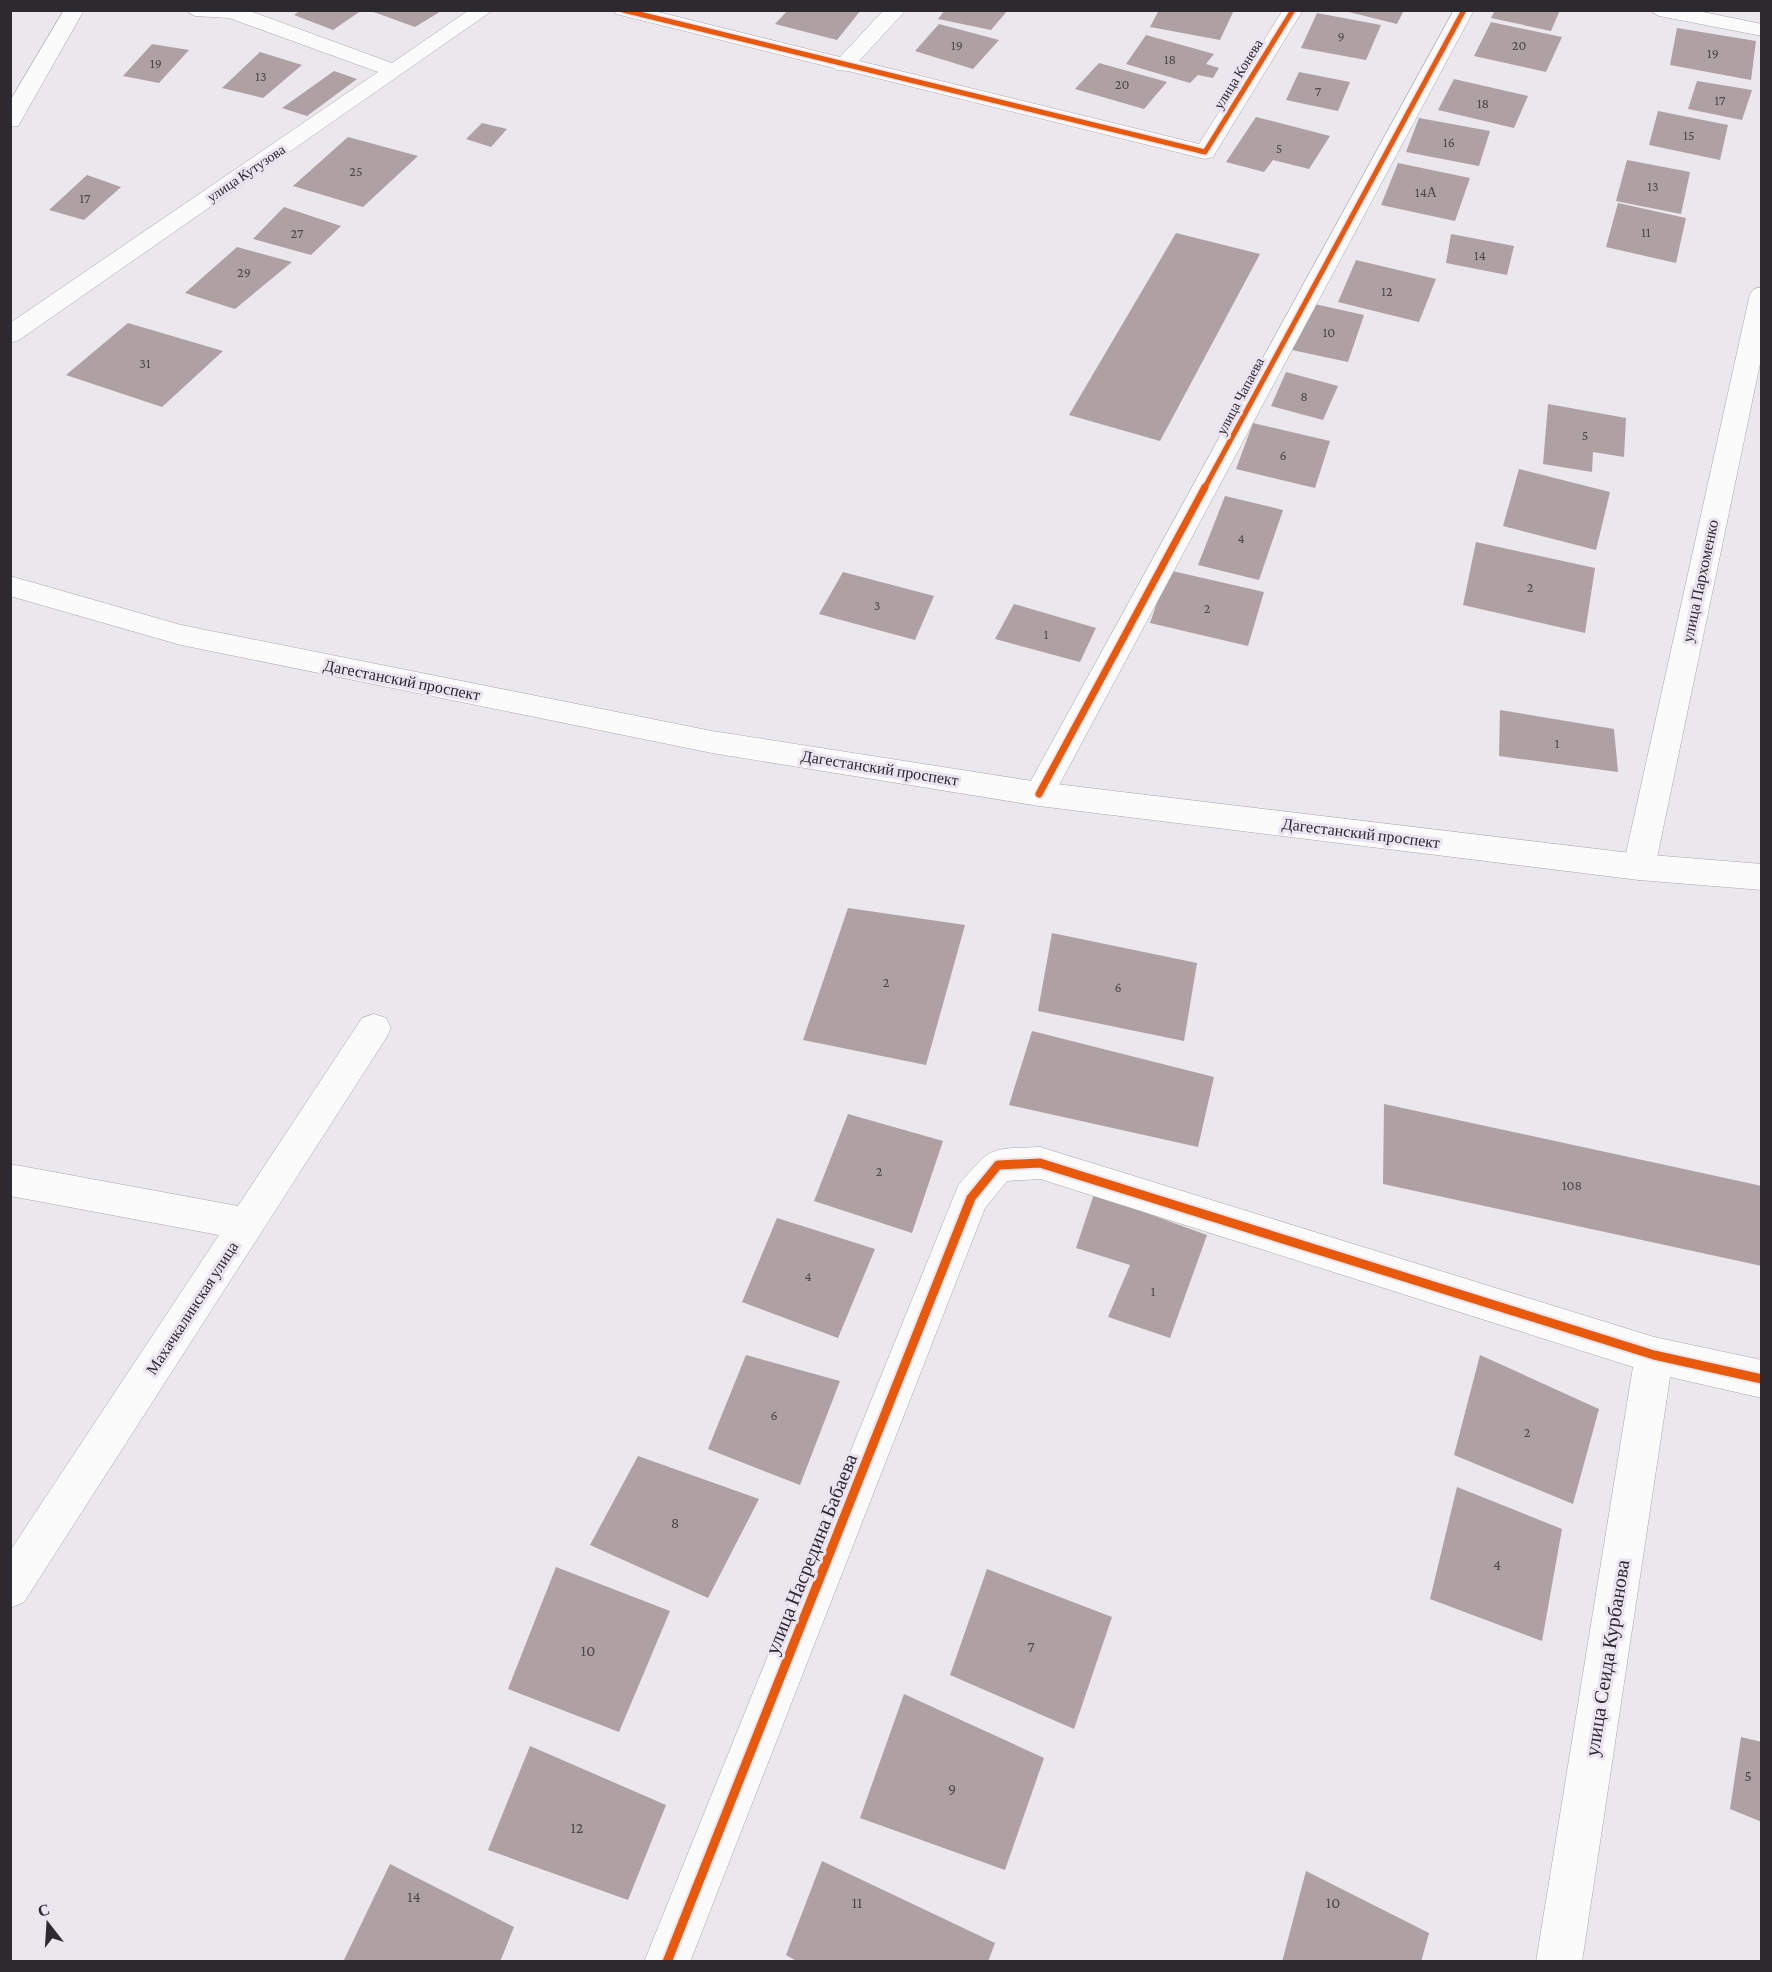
<svg xmlns="http://www.w3.org/2000/svg" width="1772" height="1972" font-family="'Crimson Pro',serif">
<style>
.building{fill:#afa1a3}
.lines{fill:none;stroke-linecap:round;stroke-linejoin:round}
.street-casing{stroke:#a9a7ab;stroke-width:1}
.highway-casing{stroke:#a9a7ab;stroke-width:1}
.street{fill:#fcfbfc;fill-rule:evenodd}
.highway{fill:#fcfbfc;fill-rule:evenodd}
.cycleway-far2-casing{stroke:#eae4f0;stroke-width:8}
.cycleway-far1-casing{stroke:#eae4f0;stroke-width:10}
.cycleway-casing{stroke:#eae4f0;stroke-width:13}
.cycleway-far2{stroke:#e8590c;stroke-width:5}
.cycleway-far1{stroke:#e8590c;stroke-width:7}
.cycleway{stroke:#e8590c;stroke-width:9}
.labels{text-anchor:middle;dominant-baseline:central;stroke-width:6;stroke-linejoin:round;paint-order:stroke}
.number-label{font-size:14px;fill:#4d484c}
.far-street-label{font-size:14px;fill:#2c2a2f;stroke:#eae4f0}
.street-label{font-size:16px;fill:#2c2a2f;stroke:#eae4f0}
.near-number-label{font-size:16px;fill:#4d484c}
.near-street-label{font-size:20px;fill:#2c2a2f;stroke:#eae4f0}
</style>
<rect width="100%" height="100%" fill="#eae7ed"/>
<g class="building">
<polygon points="301,10 362,10 333,30 294,15"/>
<polygon points="368,10 443,10 415,27"/>
<polygon points="788,10 861,10 837,40 775,24"/>
<polygon points="945,10 1008,10 991,30 938,19"/>
<polygon points="1159,10 1234,10 1220,40 1150,27"/>
<polygon points="1341,10 1404,10 1397,24"/>
<polygon points="1495,10 1560,10 1551,31 1491,18"/>
<polygon points="1317,13 1381,25 1366,60 1301,48"/>
<polygon points="1491,22 1562,37 1546,72 1474,56"/>
<polygon points="939,24 999,40 973,69 915,51"/>
<polygon points="1677,28 1756,41 1751,80 1670,65"/>
<polygon points="1146,35 1214,54 1206,64 1219,68 1213,78 1198,75 1190,83 1126,64"/>
<polygon points="152,44 189,50 159,83 123,76"/>
<polygon points="260,52 302,65 263,98 222,88"/>
<polygon points="1099,63 1167,82 1144,109 1075,89"/>
<polygon points="334,71 357,79 307,116 282,108"/>
<polygon points="1299,72 1350,82 1338,111 1286,100"/>
<polygon points="1454,79 1528,96 1514,128 1438,110"/>
<polygon points="1697,81 1752,90 1742,120 1688,109"/>
<polygon points="1658,111 1728,125 1720,160 1649,145"/>
<polygon points="1256,117 1330,136 1309,169 1273,160 1264,172 1226,162"/>
<polygon points="1419,118 1490,131 1479,166 1406,152"/>
<polygon points="482,123 507,129 491,147 466,139"/>
<polygon points="348,137 418,156 363,207 293,186"/>
<polygon points="1627,160 1690,172 1681,214 1616,201"/>
<polygon points="1398,163 1470,178 1455,221 1381,205"/>
<polygon points="87,175 121,187 84,220 49,210"/>
<polygon points="1618,203 1686,218 1676,263 1606,247"/>
<polygon points="284,207 341,226 311,255 253,239"/>
<polygon points="1176,233 1260,254 1160,441 1069,415"/>
<polygon points="1451,234 1514,246 1507,275 1446,263"/>
<polygon points="237,247 292,262 235,309 185,293"/>
<polygon points="1356,260 1436,279 1419,322 1338,302"/>
<polygon points="1310,303 1364,315 1348,362 1292,350"/>
<polygon points="128,323 223,351 162,407 66,375"/>
<polygon points="1286,372 1338,386 1323,420 1271,406"/>
<polygon points="1548,404 1626,418 1624,457 1593,452 1592,472 1543,464"/>
<polygon points="1253,423 1330,441 1315,488 1236,469"/>
<polygon points="1519,469 1610,492 1596,550 1503,526"/>
<polygon points="1225,496 1283,510 1259,580 1198,565"/>
<polygon points="1476,542 1595,568 1585,633 1463,605"/>
<polygon points="1168,570 1264,592 1248,646 1150,623"/>
<polygon points="843,572 934,596 915,640 819,614"/>
<polygon points="1014,604 1096,628 1080,662 995,639"/>
<polygon points="1500,710 1614,729 1618,772 1499,756"/>
<polygon points="848,908 965,925 926,1065 803,1040"/>
<polygon points="1052,933 1197,963 1184,1041 1038,1011"/>
<polygon points="1032,1031 1214,1077 1198,1147 1009,1105"/>
<polygon points="1384,1104 1762,1186 1762,1266 1383,1184"/>
<polygon points="848,1114 943,1141 912,1233 814,1201"/>
<polygon points="1094,1194 1207,1235 1170,1338 1108,1317 1130,1265 1076,1248"/>
<polygon points="777,1218 875,1249 838,1338 742,1302"/>
<polygon points="746,1355 840,1381 800,1485 708,1449"/>
<polygon points="1480,1355 1599,1409 1573,1504 1454,1455"/>
<polygon points="638,1456 759,1499 708,1598 590,1545"/>
<polygon points="1457,1487 1562,1529 1542,1641 1430,1599"/>
<polygon points="556,1567 670,1611 619,1732 508,1689"/>
<polygon points="987,1569 1112,1617 1074,1729 950,1675"/>
<polygon points="904,1694 1044,1758 1005,1870 860,1818"/>
<polygon points="1741,1737 1762,1742 1762,1822 1730,1809"/>
<polygon points="530,1746 666,1805 628,1900 488,1850"/>
<polygon points="822,1861 995,1943 988,1962 798,1962 786,1955"/>
<polygon points="390,1864 514,1927 500,1962 343,1962"/>
<polygon points="1306,1871 1429,1933 1421,1962 1282,1962"/>
</g>
<g class="lines">
<g class="street-casing">
<g id="street">
<polygon points="64,10 84,10 21,121 18,126 10,127 10,101"/>
<polygon points="185,10 247,10 392,63 469,10 493,10 19,340 10,343 10,323 378,72 229,18 195,16"/>
<polygon points="613,10 650,10 840,57 884,10 906,10 859,61 1199,144 1283,10 1303,10 1216,152 1213,157 1205,159 848,71 836,70 834,68 616,14"/>
<polygon points="1454,10 1474,10 1050,802 1039,806 1028,802 1024,794 1028,786"/>
<polygon points="1649,10 1693,10 1762,24 1762,36 1659,16"/>
<polygon points="1762,287 1762,354 1655,867 1650,876 1639,880 1628,876 1623,867 1750,294 1754,289"/>
<polygon points="374,1014 386,1018 391,1028 386,1038 24,1602 10,1608 10,1551 219,1235 10,1196 10,1164 238,1206 362,1018"/>
<path d="M1040 1147 1654 1337 1762 1360V1398L1670 1377 1582 1962H1536L1633 1367 1040 1179 1007 1181 985 1208 690 1962H644L958 1186C992 1146 988 1149 1040 1147Z"/>
</g>
</g>
<g class="highway-casing">
<polygon id="highway" points="10,576 181,625 712,731 1039,782 1639,854 1762,864 1762,890 1639,880 1039,806 712,753 181,645 10,596"/>
</g>
<use href="#street" class="street"/>
<use href="#highway" class="highway"/>
<g class="cycleway-far2-casing">
<g id="cycleway-far2">
<polyline points="623,10 1205,152 1293,10"/>
<polyline points="1204,489 1464,10"/>
</g>
</g>
<g class="cycleway-far1-casing">
<polyline id="cycleway-far1" points="1039,794 1205,487"/>
</g>
<g class="cycleway-casing">
<polyline id="cycleway" points="667,1962 971,1198 998,1165 1040,1163 1654,1355 1762,1379"/>
</g>
<use href="#cycleway-far2" class="cycleway-far2"/>
<use href="#cycleway-far1" class="cycleway-far1"/>
<use href="#cycleway" class="cycleway"/>
</g>
<g class="labels">
<g class="number-label">
<text x="1341" y="36">9</text>
<text x="957" y="45">19</text>
<text x="1519" y="45">20</text>
<text x="1713" y="53">19</text>
<text x="1170" y="59">18</text>
<text x="156" y="63">19</text>
<text x="261" y="76">13</text>
<text x="1122" y="84">20</text>
<text x="1318" y="91">7</text>
<text x="1720" y="100">17</text>
<text x="1483" y="103">18</text>
<text x="1689" y="135">15</text>
<text x="1449" y="142">16</text>
<text x="1279" y="148">5</text>
<text x="356" y="171">25</text>
<text x="1653" y="186">13</text>
<text x="1426" y="192">14А</text>
<text x="85" y="198">17</text>
<text x="1646" y="232">11</text>
<text x="297" y="233">27</text>
<text x="1480" y="255">14</text>
<text x="244" y="272">29</text>
<text x="1387" y="291">12</text>
<text x="1329" y="332">10</text>
<text x="145" y="363">31</text>
<text x="1304" y="396">8</text>
<text x="1585" y="435">5</text>
<text x="1283" y="455">6</text>
<text x="1241" y="538">4</text>
<text x="1530" y="587">2</text>
<text x="877" y="605">3</text>
<text x="1207" y="608">2</text>
<text x="1046" y="634">1</text>
<text x="1557" y="743">1</text>
<text x="886" y="982">2</text>
<text x="1118" y="987">6</text>
<text x="879" y="1171">2</text>
<text x="1572" y="1185">108</text>
<text x="808" y="1276">4</text>
<text x="1153" y="1291">1</text>
<text x="774" y="1415">6</text>
<text x="1527" y="1432">2</text>
</g>
<g class="far-street-label">
<text transform="translate(1238 74) rotate(-58)">улица Конева</text>
<text transform="translate(246 173) rotate(-34)">улица Кутузова</text>
<text transform="translate(1240 396) rotate(-62)">улица Чапаева</text>
</g>
<g class="street-label">
<text transform="translate(1700 581) rotate(-78)">улица Пархоменко</text>
<text transform="translate(402 680) rotate(11)">Дагестанский проспект</text>
<text transform="translate(880 768) rotate(9)">Дагестанский проспект</text>
<text transform="translate(1361 833) rotate(7)">Дагестанский проспект</text>
<text transform="translate(192 1308) rotate(-57)">Махачкалинская улица</text>
</g>
<g class="near-number-label">
<text x="675" y="1522">8</text>
<text x="1497" y="1564">4</text>
<text x="1031" y="1646">7</text>
<text x="588" y="1650">10</text>
<text x="1748" y="1775">5</text>
<text x="952" y="1788">9</text>
<text x="577" y="1827">12</text>
<text x="414" y="1896">14</text>
<text x="857" y="1902">11</text>
<text x="1333" y="1902">10</text>
</g>
<g class="near-street-label">
<text transform="translate(811 1554) rotate(-68)">улица Насредина Бабаева</text>
<text transform="translate(1607 1658) rotate(-81)">улица Сеида Курбанова</text>
</g>
</g>
<rect width="1772" height="1972" fill="none" stroke="#2c2a2f" stroke-width="24"/>
<g transform="translate(48 1924) rotate(343)" stroke="#eae4f0" stroke-width="4.5" paint-order="stroke">
<path d="M0-4.5L10 22L0 15L-10 22Z" fill="#2c2a2f"/>
<text y="-9" font-size="16" font-weight="bold" text-anchor="middle" fill="#2c2a2f">С</text>
</g>
</svg>
